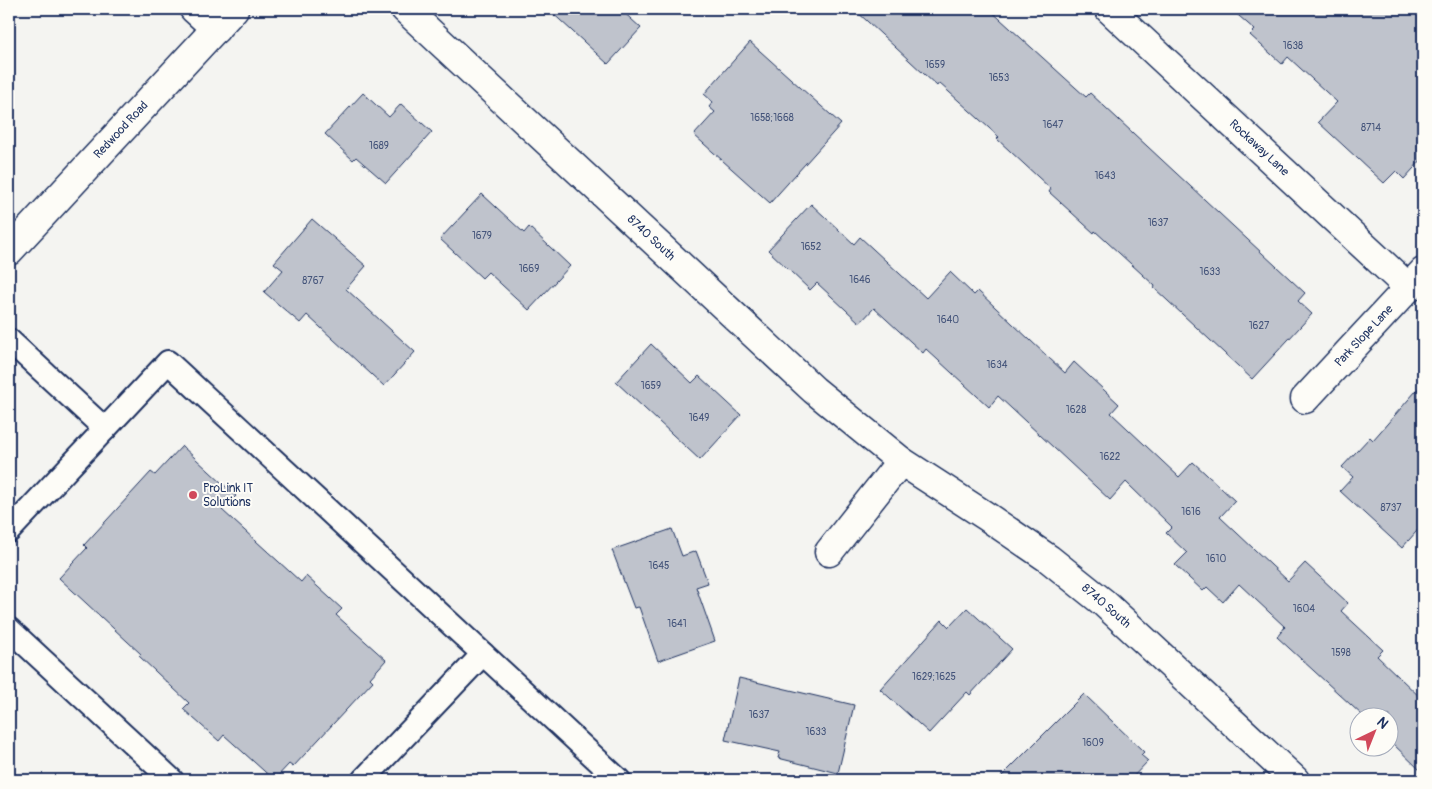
<svg xmlns="http://www.w3.org/2000/svg" width="1432" height="789" font-family="Pangolin,sans-serif">
<style>
.building{fill:#bfc3cc;stroke:#1b2f5e}
.lines{fill:none;stroke-linecap:round;stroke-linejoin:round}
.lane-casing{stroke:#1b2f5e;stroke-width:26}
.street-casing{stroke:#1b2f5e;stroke-width:31}
.primary-casing{stroke:#1b2f5e;stroke-width:31}
.lane{stroke:#fdfcf7;stroke-width:22}
.street{stroke:#fdfcf7;stroke-width:28}
.primary{stroke:#fdfcf7;stroke-width:28}
.poi-dot{fill:#d1495b;stroke:#fdfcf7;stroke-width:2}
.labels{text-anchor:middle;dominant-baseline:central;stroke-width:4;stroke-linejoin:round;paint-order:stroke}
.number-label{font-size:10px;fill:#44547a}
.street-label{font-size:12px;fill:#1b2f5e;stroke:#fdfcf7}
.poi-label{font-size:12px;fill:#1b2f5e;stroke:#fdfcf7;text-anchor:start}
</style>
<rect width="100%" height="100%" fill="#f4f4f1"/>
<filter id="ink" filterUnits="userSpaceOnUse"><feTurbulence type="fractalNoise" baseFrequency=".02" numOctaves="2"/><feDisplacementMap in="SourceGraphic" scale="10" xChannelSelector="R" yChannelSelector="G"/><feConvolveMatrix kernelMatrix="1 2 1 2 8 2 1 2 1" color-interpolation-filters="sRGB"/></filter>
<g filter="url(#ink)">
<g class="building">
<polygon points="548,9 620,9 641,28 608,64"/>
<polygon points="854,9 989,9 1086,97 1090,93 1305,293 1298,301 1312,314 1252,379 1154,288 1155,286 1095,231 1094,233 1049,192 1051,189 997,139 999,137 939,83 937,86"/>
<polygon points="1231,9 1423,9 1423,158 1404,179 1396,171 1384,183 1318,122 1337,102 1288,57 1282,64 1250,35 1255,30"/>
<polygon points="750,42 841,124 770,203 694,135 715,112 709,107 713,102 704,94"/>
<polygon points="363,93 389,117 401,104 432,132 386,183 356,157 353,160 325,134"/>
<polygon points="482,194 524,233 529,227 570,266 529,310 488,272 482,278 440,239"/>
<polygon points="811,204 854,244 860,237 926,298 950,272 974,295 978,291 1065,373 1074,362 1119,404 1111,413 1179,477 1193,462 1235,501 1220,517 1288,581 1305,563 1348,603 1341,611 1383,650 1377,656 1423,700 1423,773 1390,741 1390,716 1363,716 1277,637 1285,627 1239,584 1223,602 1207,587 1203,591 1175,565 1187,553 1166,533 1172,527 1126,482 1110,500 998,396 989,407 926,349 923,353 874,308 860,323 817,283 810,290 768,250"/>
<polygon points="312,219 366,266 346,289 415,352 384,386 307,315 300,323 264,292 283,270 274,263"/>
<polygon points="651,344 692,383 699,376 741,415 700,460 616,382"/>
<polygon points="1423,383 1423,524 1402,548 1340,491 1353,477 1342,467 1370,437 1373,440"/>
<polygon points="182,446 236,496 222,510 301,582 306,576 342,609 336,615 386,660 370,678 373,681 293,767 289,764 274,780 224,735 219,741 183,709 189,703 139,656 141,654 59,578 87,548 84,545 151,472 155,475"/>
<polygon points="672,529 682,556 696,551 708,583 696,587 715,641 658,661 639,607 634,608 612,550"/>
<polygon points="967,608 1012,649 970,695 967,692 929,733 880,689 942,620 949,627"/>
<polygon points="739,678 854,705 838,773 778,758 780,752 725,740"/>
<polygon points="1084,694 1144,752 1141,755 1148,761 1130,780 998,780"/>
</g>
<g class="lines">
<g class="lane-casing">
<g id="lane">
<polyline points="9,340 105,429 168,362 619,780"/>
<polyline points="9,531 105,429"/>
<polyline points="9,629 172,780"/>
<polyline points="363,780 483,654"/>
</g>
</g>
<g class="street-casing">
<g id="street">
<polyline points="194,9 216,29"/>
<polyline points="405,9 814,390 901,461 986,516 1049,559 1104,603 1295,780"/>
<polyline points="1109,9 1409,288"/>
<polyline points="1305,399 1423,272"/>
<polyline points="829,552 901,461"/>
</g>
</g>
<g class="primary-casing">
<polyline id="primary" points="9,251 234,9"/>
</g>
<use href="#lane" class="lane"/>
<use href="#street" class="street"/>
<use href="#primary" class="primary"/>
</g>
</g>
<circle class="poi-dot" cx="193" cy="495" r="5"/>
<g class="labels">
<g class="number-label">
<text x="1293" y="46">1638</text>
<text x="935" y="65">1659</text>
<text x="999" y="78">1653</text>
<text x="772" y="118">1658;1668</text>
<text x="1053" y="125">1647</text>
<text x="1371" y="128">8714</text>
<text x="379" y="146">1689</text>
<text x="1105" y="176">1643</text>
<text x="1158" y="223">1637</text>
<text x="482" y="236">1679</text>
<text x="811" y="247">1652</text>
<text x="529" y="269">1669</text>
<text x="1210" y="272">1633</text>
<text x="860" y="280">1646</text>
<text x="313" y="281">8767</text>
<text x="948" y="320">1640</text>
<text x="1259" y="326">1627</text>
<text x="997" y="365">1634</text>
<text x="651" y="386">1659</text>
<text x="1076" y="410">1628</text>
<text x="699" y="418">1649</text>
<text x="1110" y="457">1622</text>
<text x="1391" y="508">8737</text>
<text x="1191" y="512">1616</text>
<text x="1216" y="559">1610</text>
<text x="659" y="566">1645</text>
<text x="1304" y="609">1604</text>
<text x="677" y="624">1641</text>
<text x="1341" y="653">1598</text>
<text x="934" y="677">1629;1625</text>
<text x="759" y="715">1637</text>
<text x="816" y="732">1633</text>
<text x="1093" y="743">1609</text>
</g>
<g class="street-label">
<text transform="translate(121 130) rotate(-47)">Redwood Road</text>
<text transform="translate(1259 148) rotate(43)">Rockaway Lane</text>
<text transform="translate(651 238) rotate(43)">8740 South</text>
<text transform="translate(1364 336) rotate(-47)">Park Slope Lane</text>
<text transform="translate(1106 606) rotate(41)">8740 South</text>
</g>
<g class="poi-label">
<text x="203" y="488">ProLink IT<tspan x="203" dy="14">Solutions</tspan></text>
</g>
</g>
<rect width="1432" height="789" fill="none" stroke="#fdfcf7" stroke-width="30"/>
<rect x="15" y="15" width="1402" height="759" fill="none" stroke="#1b2f5e" stroke-width="2" filter="url(#ink)"/>
<g transform="translate(1374 732) rotate(43)"><circle r="24" fill="#fdfcf7" stroke="#a3aaba"/>
<path d="M0-4L9 19L0 12L-9 19Z" fill="#d1495b"/>
<text y="-8" font-size="14" font-weight="bold" text-anchor="middle" fill="#1b2f5e">N</text>
</g>
</svg>
